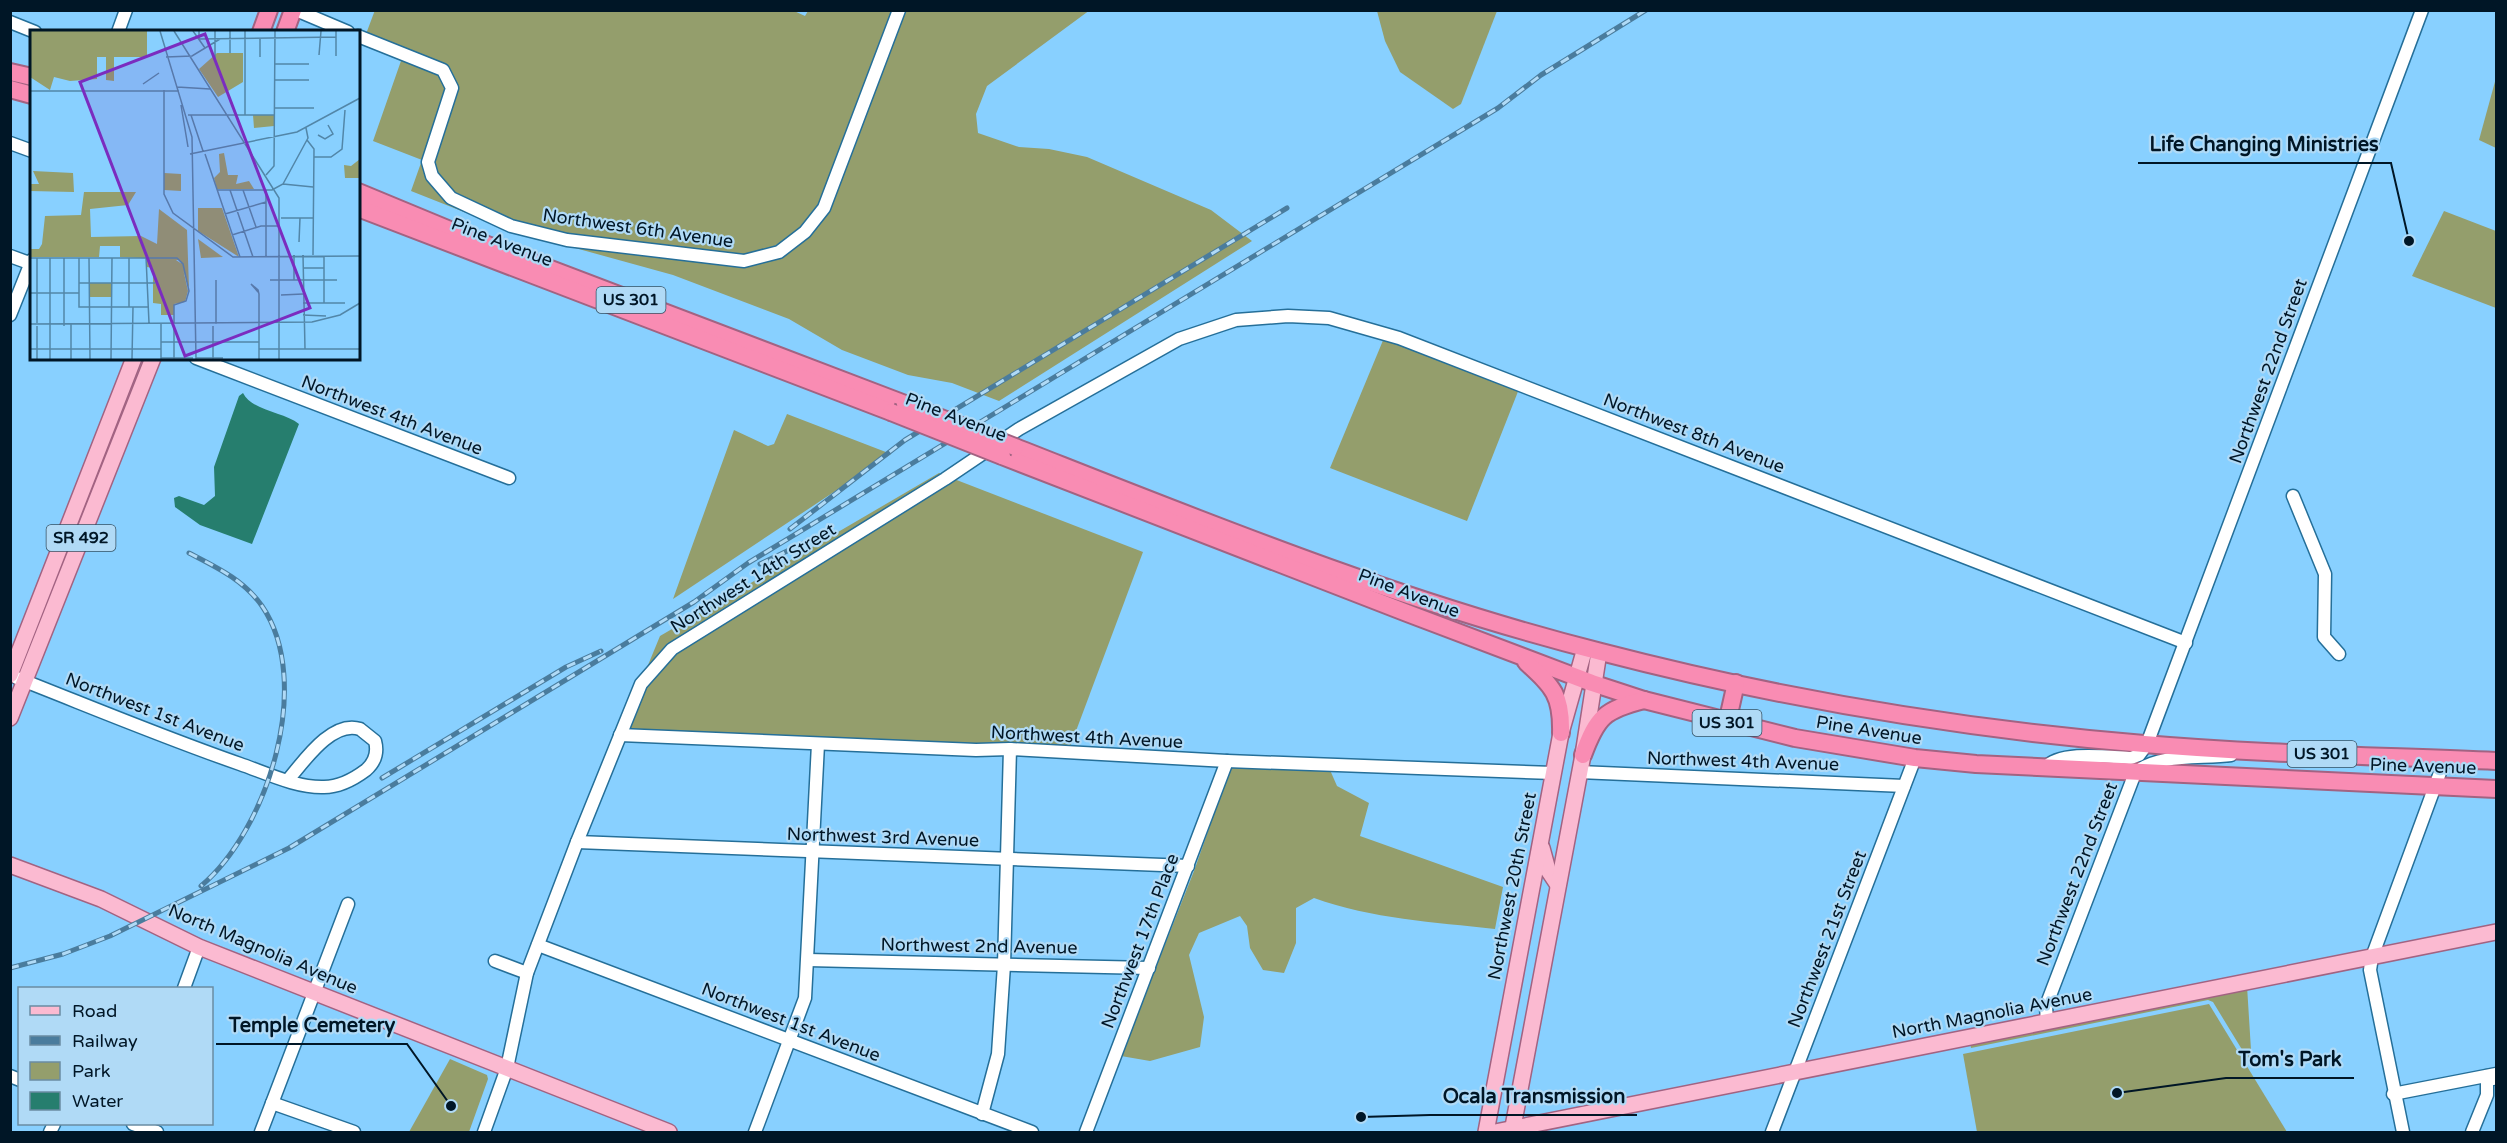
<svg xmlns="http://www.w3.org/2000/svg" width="2507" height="1143" font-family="'Varela Round',sans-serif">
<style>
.green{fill:#949e6c}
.water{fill:#267e6e}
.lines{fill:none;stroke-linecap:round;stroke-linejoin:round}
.minor-casing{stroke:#256f99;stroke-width:15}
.major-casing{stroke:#a26382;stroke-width:18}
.highway-casing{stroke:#a26382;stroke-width:20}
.minor{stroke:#fff;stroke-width:12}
.major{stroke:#fbbad1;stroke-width:15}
.highway{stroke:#f98cb3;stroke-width:16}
.rail-casing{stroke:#4a7c9d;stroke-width:5}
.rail{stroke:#b0daf6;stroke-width:3;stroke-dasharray:9;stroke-linecap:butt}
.highway-bridge-casing{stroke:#a26382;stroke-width:20;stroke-linecap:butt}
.highway-bridge{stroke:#f98cb3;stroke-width:16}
.labels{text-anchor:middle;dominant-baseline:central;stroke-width:4.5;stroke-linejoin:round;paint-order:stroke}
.shield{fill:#b0daf6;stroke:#355164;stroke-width:1.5}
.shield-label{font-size:16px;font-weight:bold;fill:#001626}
.street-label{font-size:18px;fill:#001626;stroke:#b0daf6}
.inset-road{fill:none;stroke:#5286a8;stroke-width:1.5}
.view{fill:#7b2cbf;fill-opacity:0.15;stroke:#7b2cbf;stroke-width:3}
.inset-edge{fill:none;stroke:#001626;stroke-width:3}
.leader{fill:none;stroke:#001626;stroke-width:2}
.callout-dot{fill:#001626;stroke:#b0daf6;stroke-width:2}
.callout-label{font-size:20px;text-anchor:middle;font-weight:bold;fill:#001626;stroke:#b0daf6;stroke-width:4.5;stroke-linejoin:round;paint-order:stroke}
</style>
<rect width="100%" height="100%" fill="#88d0ff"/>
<g class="green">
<path d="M375 10H792L805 16 808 11H893L819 205C797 233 782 248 746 255 727 259 693 250 673 248 612 240 457 231 433 163L457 89 448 68 366 34Z"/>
<polygon points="1090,10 987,86 976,114 978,133 1019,147 1049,149 1087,157 1211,210 1252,241 999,401 952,383 908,375 842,350 789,319 673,275 528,235 744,266 781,257 831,207 905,11"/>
<polygon points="1377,11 1497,11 1461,104 1453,109 1400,72 1385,41"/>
<polygon points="402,58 439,73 446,88 428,179 507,229 411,191 422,160 373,141"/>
<polygon points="2496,78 2496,148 2479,140"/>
<polygon points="2444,211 2496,231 2496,308 2412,276"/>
<polygon points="1384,338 1519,389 1467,521 1330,468"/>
<polygon points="787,414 891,454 673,599 734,430 768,446 774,444"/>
<polygon points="939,473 942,474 668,645 646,670 660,636"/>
<polygon points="954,479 1143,552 1070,747 628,730 646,687 676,653"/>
<path d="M1231 766 1330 770 1337 786 1369 803 1360 836 1503 887 1495 929C1434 922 1372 919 1314 898L1296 908V943L1284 973 1263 970 1250 948 1247 926 1240 916 1199 933 1189 955 1204 1017 1200 1047 1150 1061 1121 1056 1194 871Z"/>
<polygon points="2247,986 2252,1066 2213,1002 2208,1000 1971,1048 1970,1042"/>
<polygon points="2209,1004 2287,1132 1977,1132 1963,1054"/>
<polygon points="450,1059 487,1075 488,1079 469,1132 409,1132"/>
</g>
<path class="water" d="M243 393C252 411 284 412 299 424L252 544 200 525 175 507 174 498 179 496 204 505 215 496 214 467 239 396Z"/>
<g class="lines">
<g class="minor-casing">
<g id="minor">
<polyline points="296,10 348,32"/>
<polyline points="10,22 35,32"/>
<polyline points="118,32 126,10"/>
<polyline points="358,36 443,70 452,88 428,162 432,176 451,198 511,226 567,240 744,261 779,252 805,232 824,208 899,10"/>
<polyline points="10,143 32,151"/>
<polyline points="10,256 32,264"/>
<polyline points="10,315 32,260"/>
<polyline points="196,358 509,478"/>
<polyline points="2293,496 2325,574 2324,637 2339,654"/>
<path d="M17 678C91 707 165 738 240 764 266 773 297 788 324 787 339 787 354 779 366 770 375 762 378 752 375 741L360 729C332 720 304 761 288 780"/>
<polyline points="620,735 976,750 1010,749 1227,761 1553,773"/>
<path d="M2045 768C2060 750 2108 757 2131 758L2139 755 2147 744 2422 10"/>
<polyline points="1579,772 1904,786"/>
<polyline points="577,842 1188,866"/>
<polyline points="538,945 1032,1132"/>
<polyline points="808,960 1149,968"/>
<polyline points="495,961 527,973"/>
<polyline points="184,988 199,947"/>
<path d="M2047 1022 2046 1006 2135 773C2158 753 2201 759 2231 755"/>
<polyline points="10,1076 20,1080"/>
<polyline points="2393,1094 2496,1074"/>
<polyline points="272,1103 354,1132"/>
<polyline points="982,1114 998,1054 1004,965 1010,749"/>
<polyline points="133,1124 157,1132"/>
<polyline points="50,1132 54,1124"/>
<polyline points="261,1132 348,904"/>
<polyline points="484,1132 507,1068 527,973 577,842 641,684 672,649 945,479 1019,429 1179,339 1236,320 1288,316 1329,318 1399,338 2186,643"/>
<polyline points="755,1132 805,998 818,744"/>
<polyline points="1086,1132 1227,761"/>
<polyline points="1772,1132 1915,758"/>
<polyline points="2403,1132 2370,970 2372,957 2445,759"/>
<polyline points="2472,1132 2487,1095 2487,1076 2493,1079"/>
</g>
</g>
<g class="major-casing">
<g id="major">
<polyline points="10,675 134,358"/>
<polyline points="10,718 153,358"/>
<polyline points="1542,848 1548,870 1558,885"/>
<polyline points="10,865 101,899 199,947 669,1132"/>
<polyline points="1486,1132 1561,733 1585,648"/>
<polyline points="1495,1132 2496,932"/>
<polyline points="1512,1132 1583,755 1599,652"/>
</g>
</g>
<g class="highway-casing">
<g id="highway">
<polyline points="261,32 269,10"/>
<polyline points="285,32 293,10"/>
<polyline points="10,72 32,77"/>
<polyline points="10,89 32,95"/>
<polyline points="358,192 469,238 905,404"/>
<polyline points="358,208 891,412"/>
<path d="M1015 447C1208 523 1399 601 1601 652 1778 698 1961 729 2144 744 2261 754 2379 756 2496 761"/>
<polyline points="1002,456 1407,613 1592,683 1644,700 1795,738 1915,758 1976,764 2496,789"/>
<path d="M1526 662C1553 687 1562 695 1561 733"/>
<polyline points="1727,723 1736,683"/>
<path d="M1583 755C1597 717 1604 710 1644 700"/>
</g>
</g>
<use href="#minor" class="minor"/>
<use href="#major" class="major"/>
<use href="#highway" class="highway"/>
<g class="rail-casing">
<g id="rail">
<polyline points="790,529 905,440 1287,208"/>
<path d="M189 553C216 567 244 580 262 606 314 682 268 830 201 886"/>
<polyline points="760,564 806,542"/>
<polyline points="382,778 566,667 601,651"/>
<polyline points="10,968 63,954 110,936 289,848 694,602 748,563 1498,108 1541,75 1646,10"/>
</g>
</g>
<use href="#rail" class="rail"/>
<g class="highway-bridge-casing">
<g id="highway-bridge">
<polyline points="905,404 1015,447"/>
<polyline points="891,412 1002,456"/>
</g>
</g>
<use href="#highway-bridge" class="highway-bridge"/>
</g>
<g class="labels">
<g class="shield">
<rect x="596.5" y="287" width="69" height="26" rx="4.5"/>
<rect x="46.5" y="525" width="69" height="26" rx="4.5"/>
<rect x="1692.5" y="710" width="69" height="26" rx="4.5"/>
<rect x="2287.5" y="741" width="69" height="26" rx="4.5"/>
</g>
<g class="shield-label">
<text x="631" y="300">US 301</text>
<text x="81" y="538">SR 492</text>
<text x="1727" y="723">US 301</text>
<text x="2322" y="754">US 301</text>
</g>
<g class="street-label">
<text transform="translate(638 228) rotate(8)">Northwest 6th Avenue</text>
<text transform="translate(502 242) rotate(21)">Pine Avenue</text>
<text transform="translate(2268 371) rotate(-70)">Northwest 22nd Street</text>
<text transform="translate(392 415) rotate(21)">Northwest 4th Avenue</text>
<text transform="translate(956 417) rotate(21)">Pine Avenue</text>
<text transform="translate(1694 433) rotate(21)">Northwest 8th Avenue</text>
<text transform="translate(753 578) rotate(-32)">Northwest 14th Street</text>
<text transform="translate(1409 593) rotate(21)">Pine Avenue</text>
<text transform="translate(155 712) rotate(21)">Northwest 1st Avenue</text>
<text transform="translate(1869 730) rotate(9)">Pine Avenue</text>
<text transform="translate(1087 737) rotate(3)">Northwest 4th Avenue</text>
<text transform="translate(1743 761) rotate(2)">Northwest 4th Avenue</text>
<text transform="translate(2423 766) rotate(2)">Pine Avenue</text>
<text transform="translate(883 837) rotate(2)">Northwest 3rd Avenue</text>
<text transform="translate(2077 874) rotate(-69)">Northwest 22nd Street</text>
<text transform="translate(1512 886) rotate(-79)">Northwest 20th Street</text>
<text transform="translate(1827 939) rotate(-69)">Northwest 21st Street</text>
<text transform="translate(1140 941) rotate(-69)">Northwest 17th Place</text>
<text transform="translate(979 946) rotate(1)">Northwest 2nd Avenue</text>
<text transform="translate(263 949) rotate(23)">North Magnolia Avenue</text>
<text transform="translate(1992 1013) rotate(-11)">North Magnolia Avenue</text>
<text transform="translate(791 1022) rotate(21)">Northwest 1st Avenue</text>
</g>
</g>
<g transform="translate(30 30)">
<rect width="330" height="330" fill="#88d0ff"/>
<path d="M0 1H117V27H84V51L76 50V27H67V49L40 51 24 47 20 60 0 47ZM187 23H213V52L188 67 169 39ZM223 85H244V96L224 98ZM194 123 198 145H208L206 154 219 151 224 159H187L184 148 190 142 189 124ZM330 129V148H315L314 135 321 136ZM3 141 43 143 44 162 0 161V154H9ZM134 143 151 144V161L134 160ZM54 162H106L98 175 60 179 61 207 111 206 127 214 129 179 157 200 159 258 150 230 90 227V216H70L69 227H0V219H9L12 214 15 186 51 185ZM168 178H192L209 227 168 201ZM168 209 190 225 193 227 171 228ZM117 228H143L152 234 158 261 155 272 144 274V285H131V274L123 273V238L117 237ZM59 253H82L81 267H60Z" fill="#949e6c"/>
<path class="inset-road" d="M130 1 162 107 166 329M144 1 249 168V329M163 1 175 18M169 1V9L306 7M185 1V30M200 1V23M289 25 291 1M306 26V1M136 27 162 26 190 9M230 27V8M245 34H279M245 50H279M113 54 129 43M147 57 180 59M134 60V164L143 183 203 227 330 226M0 61H149M151 75 158 117M245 78H284M158 85H245M161 85 173 121M215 85V1M288 105 295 109 303 104 298 95M277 110 284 119 283 225M160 124 267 102 330 68M175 124 210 227M284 127H301L312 119 315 80M236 145 244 136 245 1M253 154 283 157M187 160H242L253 154 278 108 276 98M200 160 223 227M213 160 226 197M236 160V227M195 184 236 172M251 188H283M202 205 231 196H250M269 212 270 188M264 225V250M273 225 275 319M294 226V273M116 227 119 293M0 228H147L153 234 159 261 156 271 144 275V293M7 228V293M49 228V277H118M59 228 60 329M273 238H294M186 250V294M240 250H307M49 253H125M228 262 221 254 228 260 229 264V329M0 263H49M251 265 273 264M273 273H315M99 277V228M273 285 296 286M163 293 282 292 310 285 330 273M0 294 163 293M41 294V329M131 294V329M34 296V228M144 296V329M131 312H229M0 319H131M229 319H330M131 328H163M166 328H193M7 329V296M20 329V228M81 329 82 228M102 329 103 277M183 329V296"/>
<path class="view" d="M175 4 280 278 155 326 50 52Z"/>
<rect width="330" height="330" class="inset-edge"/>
</g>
<path class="leader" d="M2409 241L2391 163H2138M451 1106L407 1044H216M2117 1093L2226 1078H2354M1361 1117L1430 1115H1637"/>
<g class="callout-dot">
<circle cx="2409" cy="241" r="6"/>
<circle cx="451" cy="1106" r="6"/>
<circle cx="2117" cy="1093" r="6"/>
<circle cx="1361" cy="1117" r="6"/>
</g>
<g class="callout-label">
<text x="2264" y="151">Life Changing Ministries</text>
<text x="312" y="1032">Temple Cemetery</text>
<text x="2290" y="1066">Tom's Park</text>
<text x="1534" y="1103">Ocala Transmission</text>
</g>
<rect width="2507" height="1143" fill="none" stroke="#001626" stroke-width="24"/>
<rect x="18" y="987" width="195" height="138" fill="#b0daf6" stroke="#6a8ca3" stroke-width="1.5"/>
<rect x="30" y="1006" width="30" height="9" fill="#fbbad1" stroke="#6a8ca3" stroke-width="1.5"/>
<text x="72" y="1017" font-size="18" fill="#001626">Road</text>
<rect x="30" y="1036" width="30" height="9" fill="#4a7c9d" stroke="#6a8ca3" stroke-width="1.5"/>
<text x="72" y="1047" font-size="18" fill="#001626">Railway</text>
<rect x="30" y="1062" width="30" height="18" fill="#949e6c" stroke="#6a8ca3" stroke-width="1.5"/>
<text x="72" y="1077" font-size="18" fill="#001626">Park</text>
<rect x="30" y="1092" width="30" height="18" fill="#267e6e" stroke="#6a8ca3" stroke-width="1.5"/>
<text x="72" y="1107" font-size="18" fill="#001626">Water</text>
</svg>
